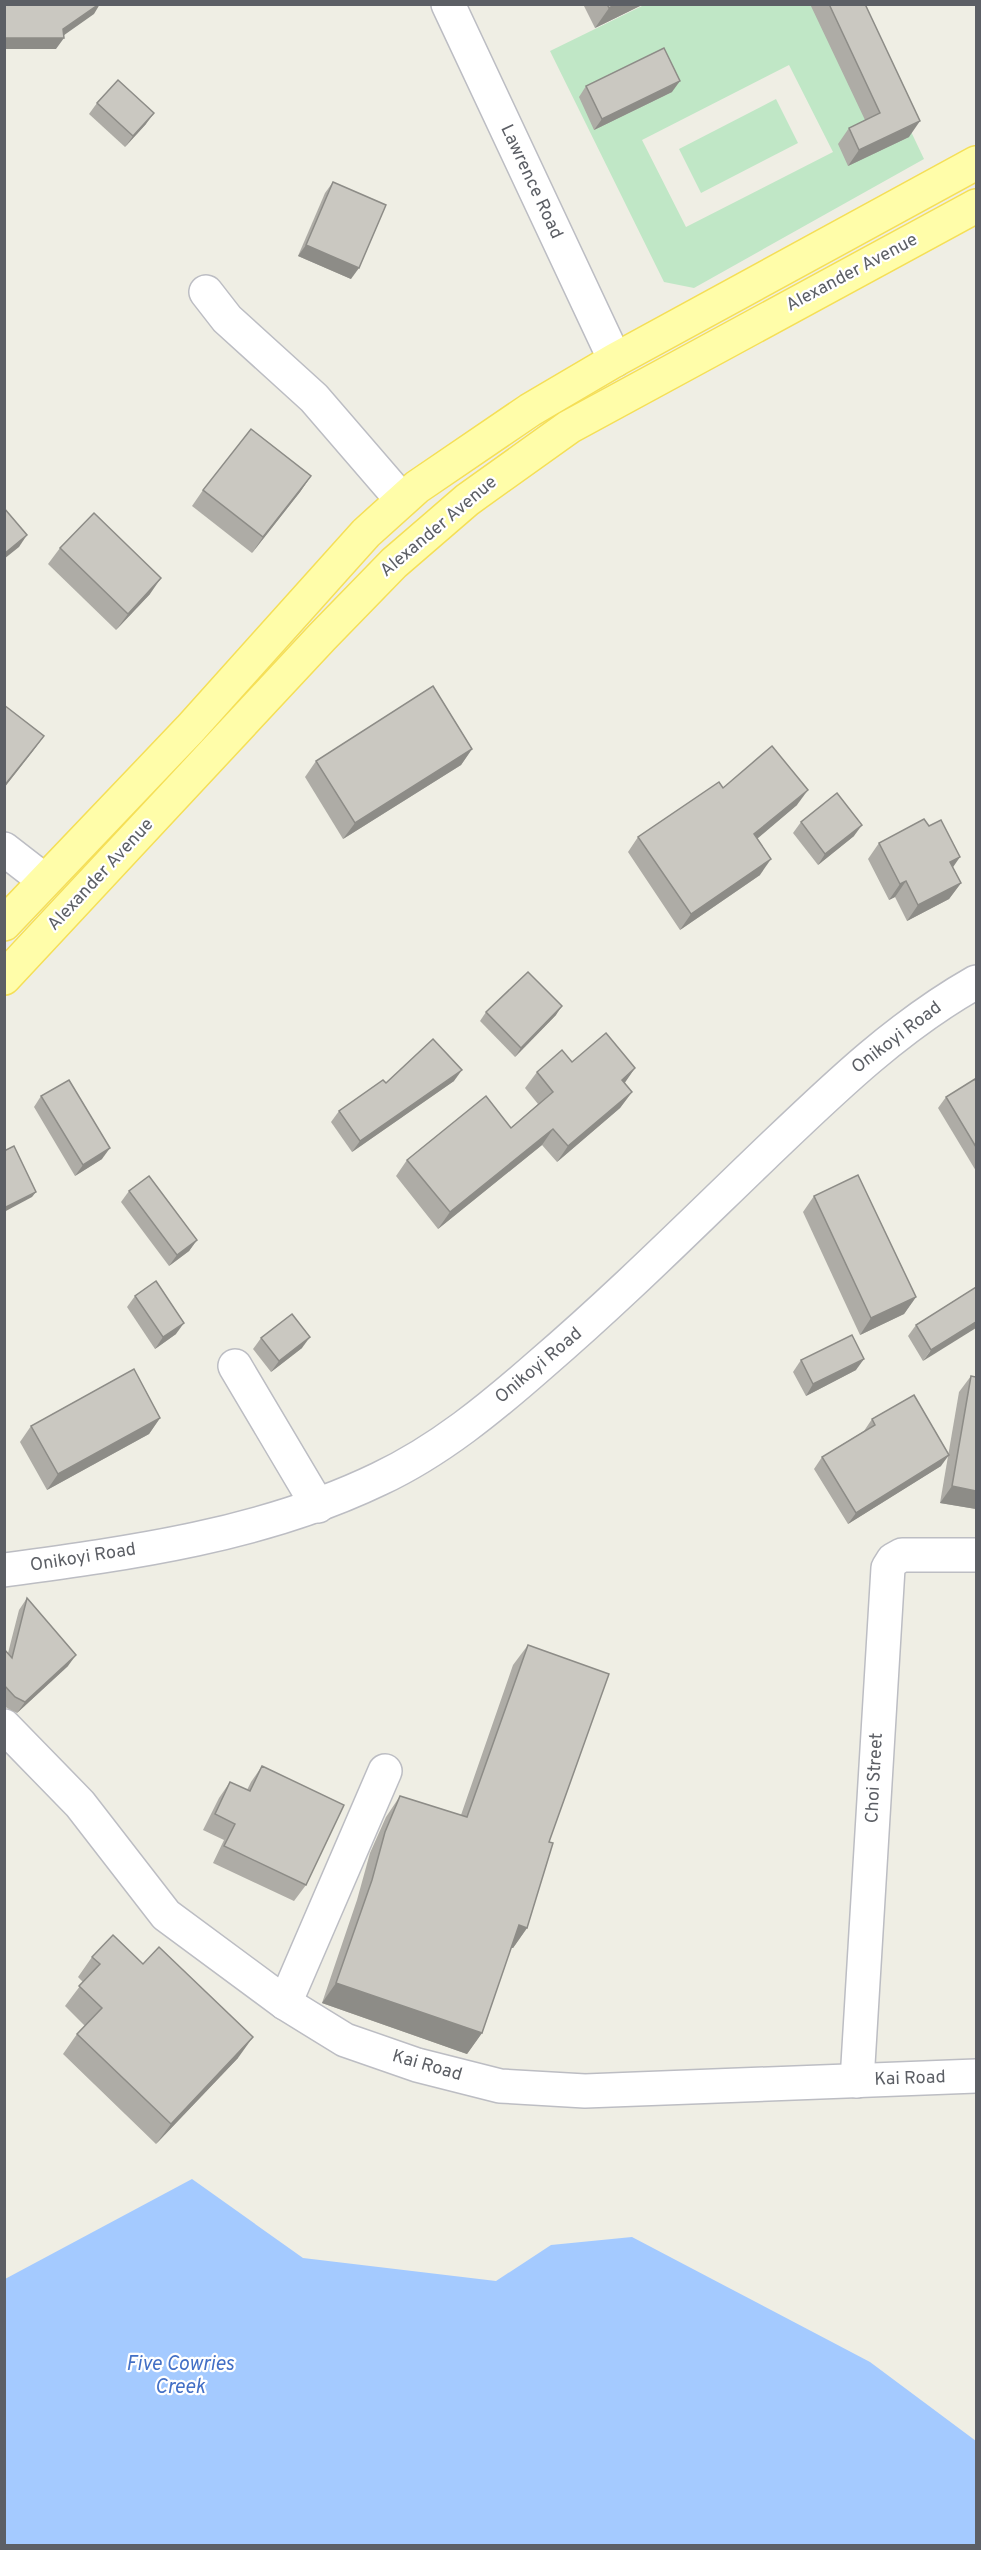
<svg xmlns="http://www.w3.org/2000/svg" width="981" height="2550" font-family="Overpass,sans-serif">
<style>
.green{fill:#c0e7c6;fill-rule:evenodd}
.water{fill:#a4caff}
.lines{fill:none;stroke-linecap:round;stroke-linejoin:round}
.minor-casing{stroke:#bcbdc3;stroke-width:36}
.tertiary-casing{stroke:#bcbdc3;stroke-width:36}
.primary-casing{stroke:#f5df57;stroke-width:36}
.minor{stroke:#fff;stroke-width:33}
.tertiary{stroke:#fff;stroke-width:33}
.primary{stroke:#fffda9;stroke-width:33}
.wall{fill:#aeaca6}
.shaded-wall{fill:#8d8c87}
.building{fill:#cac8c1;stroke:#8d8c87;stroke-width:1.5}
.labels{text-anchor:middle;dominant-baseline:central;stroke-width:4.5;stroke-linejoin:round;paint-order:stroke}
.street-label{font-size:18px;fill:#5c5f65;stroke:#fff}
.water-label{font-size:20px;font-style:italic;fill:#4370c6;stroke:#fff}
</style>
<rect width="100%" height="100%" fill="#efeee4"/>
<g class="green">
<path d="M644 5H851L924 159 694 288 664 282 550 51ZM789 65 833 152 686 227 642 140Z"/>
<polygon points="776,99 798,143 701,193 679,149"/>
</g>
<polygon class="water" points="192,2179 303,2258 496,2281 551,2245 632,2237 870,2362 976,2441 976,2545 5,2545 5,2279"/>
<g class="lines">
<g class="minor-casing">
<g id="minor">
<polyline points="206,292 227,319 314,398 402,500"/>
<polyline points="4,849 44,880"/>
<polyline points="235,1366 318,1506"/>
<polyline points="4,1726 80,1804 166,1915 285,2003 345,2040 417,2065 500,2086 585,2091 976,2076"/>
<polyline points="285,2003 385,1771"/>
<polyline points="857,2081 888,1568 893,1560 902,1555 976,1555"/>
</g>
</g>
<g class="tertiary-casing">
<g id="tertiary">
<polyline points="448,4 615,360"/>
<path d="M4 1570C131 1553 263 1535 379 1479 439 1451 492 1407 541 1364 618 1298 690 1226 764 1155 831 1091 895 1028 976 982"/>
</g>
</g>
<g class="primary-casing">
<g id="primary">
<polyline points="4,924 190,729 366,533 417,487 530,410 615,360 976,163"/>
<polyline points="4,978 322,637 394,563 467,500 569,427 976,206"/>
</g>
</g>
<use href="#minor" class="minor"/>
<use href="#tertiary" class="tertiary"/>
<use href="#primary" class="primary"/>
</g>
<g class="wall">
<polygon points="583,4 644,4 595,28"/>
<polygon points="810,4 865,4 909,137 848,166 838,144 849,128 865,120"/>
<polygon points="586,86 672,92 594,130 579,97"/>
<polygon points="97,103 146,124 125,147 89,114"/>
<polygon points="333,182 351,279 298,256 325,193"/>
<polygon points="311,476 300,492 252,553 192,506 203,490"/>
<polygon points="60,548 150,594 116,630 48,564"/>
<polygon points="472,749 461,765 343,839 305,777 316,761"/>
<polygon points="723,788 797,805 757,838 760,875 680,930 628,852 638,837"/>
<polygon points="801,822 854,836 818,865 793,833"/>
<polygon points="879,843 961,883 949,899 907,921 895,897 889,900 868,859"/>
<polygon points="486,1012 556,1015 515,1057 480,1021"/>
<polygon points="572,1062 635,1068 624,1083 632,1092 620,1108 557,1162 542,1145 438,1229 396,1176 407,1160 511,1128 538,1104 525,1088 537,1072"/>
<polygon points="454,1081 352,1152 331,1122 339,1111 386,1083"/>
<polygon points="976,1082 976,1171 938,1108 946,1097"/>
<polygon points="41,1096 102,1159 75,1176 34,1107"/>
<polygon points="129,1191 197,1240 189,1251 169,1266 121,1202"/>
<polygon points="814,1196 916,1297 904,1314 860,1335 803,1212"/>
<polygon points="976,1287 923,1361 908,1336 916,1325"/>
<polygon points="135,1296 176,1334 155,1349 127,1307"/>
<polygon points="261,1338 302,1348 271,1372 253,1349"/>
<polygon points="801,1360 856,1370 806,1396 793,1372"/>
<polygon points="971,1376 976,1377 976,1509 940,1503 959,1392"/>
<polygon points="160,1418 149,1434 47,1490 20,1442 31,1426"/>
<polygon points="872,1419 941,1466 848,1524 814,1469 822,1457 864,1431"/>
<polygon points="27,1598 68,1666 17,1713 7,1708 4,1705 4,1649 8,1653 19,1610"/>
<polygon points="528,1645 549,1842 527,1928 513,1948 511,1948 482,2033 467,2054 322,2003 357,1900 370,1853 386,1817 400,1796 461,1815 513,1665"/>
<polygon points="262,1766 306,1885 294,1901 213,1863 224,1840 203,1830 219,1798 230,1782 247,1790 251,1782"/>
<polygon points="92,1957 238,2058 156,2144 63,2054 77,2034 85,2026 65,2006 83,1982 78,1977"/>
</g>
<g class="shaded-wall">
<polygon points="99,4 100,4 94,14 60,38 64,38 56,49 4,49 4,38 63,29"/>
<polygon points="616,4 644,4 595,28 609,8"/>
<polygon points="680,81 672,92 594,130 602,119"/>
<polygon points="154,113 146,124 125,147 133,136"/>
<polygon points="920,121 909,137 848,166 859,150"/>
<polygon points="306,245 359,268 351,279 298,256"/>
<polygon points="311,476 300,492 252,553 263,537"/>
<polygon points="27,535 19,547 4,559 4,554"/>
<polygon points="161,578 150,594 116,630 128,614"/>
<polygon points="44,736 33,751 4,788 4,786"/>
<polygon points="472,749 461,765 343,839 355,823"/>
<polygon points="808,790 797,805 744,850 754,834"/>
<polygon points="862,825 854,836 818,865 825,854"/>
<polygon points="960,857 949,873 950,862"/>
<polygon points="771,859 760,875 680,930 691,914"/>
<polygon points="906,881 895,897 889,900 900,884"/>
<polygon points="961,883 949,899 907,921 918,905"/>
<polygon points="562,1006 556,1015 515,1057 521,1048"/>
<polygon points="635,1068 624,1084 622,1080"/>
<polygon points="462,1070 454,1081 352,1152 360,1141"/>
<polygon points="632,1092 620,1108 557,1162 568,1146"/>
<polygon points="553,1129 542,1145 438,1229 450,1212"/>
<polygon points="110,1148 102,1159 75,1176 83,1165"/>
<polygon points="36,1192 32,1197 4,1212 4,1208"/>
<polygon points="197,1240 189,1251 169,1266 177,1255"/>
<polygon points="916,1297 904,1314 860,1335 871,1318"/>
<polygon points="976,1322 976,1328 923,1361 931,1350"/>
<polygon points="184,1323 176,1334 155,1349 163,1337"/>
<polygon points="310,1337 302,1348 271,1372 279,1361"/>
<polygon points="864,1359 856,1370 806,1396 813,1384"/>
<polygon points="160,1418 149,1434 47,1490 58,1474"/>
<polygon points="949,1455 941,1466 848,1524 856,1513"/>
<polygon points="952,1486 976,1491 976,1509 940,1503"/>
<polygon points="76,1655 68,1666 17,1713 25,1702"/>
<polygon points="519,1925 527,1928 513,1948 505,1946"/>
<polygon points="336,1983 482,2033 467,2054 322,2003"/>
<polygon points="253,2037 238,2058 156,2144 171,2124"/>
</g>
<g class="building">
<polygon points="4,4 99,4 63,29 64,38 4,38"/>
<polygon points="607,4 616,4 609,8"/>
<polygon points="829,4 865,4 920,121 859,150 849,128 880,113"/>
<polygon points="664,48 680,81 602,119 586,86"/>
<polygon points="118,80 154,113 133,136 97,103"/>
<polygon points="333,182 386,205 359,268 306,245"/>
<polygon points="251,429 311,476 263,537 203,490"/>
<polygon points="4,508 27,535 4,554"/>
<polygon points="94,513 161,578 128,614 60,548"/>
<polygon points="433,686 472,749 355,823 316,761"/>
<polygon points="4,705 44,736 4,786"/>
<polygon points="772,746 808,790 754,834 771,859 691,914 638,837 719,782 723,788"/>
<polygon points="837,793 862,825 825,854 801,822"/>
<polygon points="924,819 929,826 941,820 960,857 950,862 961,883 918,905 906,881 900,884 879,843"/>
<polygon points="528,972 562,1006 521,1048 486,1012"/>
<polygon points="606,1033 635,1068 622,1080 632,1092 568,1146 553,1129 450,1212 407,1160 486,1096 511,1128 553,1092 537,1072 562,1050 572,1062"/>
<polygon points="433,1039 462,1070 360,1141 339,1111 383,1080 386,1083"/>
<polygon points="975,1079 976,1082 976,1147 946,1097"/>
<polygon points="69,1080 110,1148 83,1165 41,1096"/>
<polygon points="14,1146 36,1192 4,1208 4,1151"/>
<polygon points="858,1175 916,1297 871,1318 814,1196"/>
<polygon points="149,1176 197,1240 177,1255 129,1191"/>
<polygon points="156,1281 184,1323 163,1337 135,1296"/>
<polygon points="976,1287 976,1322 931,1350 916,1325"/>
<polygon points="292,1314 310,1337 279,1361 261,1338"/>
<polygon points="852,1335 864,1359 813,1384 801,1360"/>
<polygon points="134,1369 160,1418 58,1474 31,1426"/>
<polygon points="971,1376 976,1377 976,1491 952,1486"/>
<polygon points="914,1395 949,1455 856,1513 822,1457 875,1425 872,1419"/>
<polygon points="27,1598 76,1655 25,1702 15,1697 4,1685 4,1649 12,1658"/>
<polygon points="528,1645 609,1674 549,1842 553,1843 527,1928 519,1925 482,2033 336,1983 372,1880 385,1832 400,1796 467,1817"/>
<polygon points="262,1766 344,1805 306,1885 224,1846 235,1824 215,1814 230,1782 250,1791"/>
<polygon points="113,1935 143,1964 159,1947 253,2037 171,2124 77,2034 102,2008 79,1986 100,1964 92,1957"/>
</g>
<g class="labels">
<g class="street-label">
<text transform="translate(531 182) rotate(65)">Lawrence Road</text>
<text transform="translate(852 273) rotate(-28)">Alexander Avenue</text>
<text transform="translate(439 527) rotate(-40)">Alexander Avenue</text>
<text transform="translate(101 875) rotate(-47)">Alexander Avenue</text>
<text transform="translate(897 1038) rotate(-37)">Onikoyi Road</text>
<text transform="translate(539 1366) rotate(-40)">Onikoyi Road</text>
<text transform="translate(83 1558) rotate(-9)">Onikoyi Road</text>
<text transform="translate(875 1778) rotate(-87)">Choi Street</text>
<text transform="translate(427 2066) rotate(16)">Kai Road</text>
<text transform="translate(910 2079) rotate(-2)">Kai Road</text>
</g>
<g class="water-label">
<text x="180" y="2365">Five Cowries<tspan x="180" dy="23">Creek</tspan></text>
</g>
</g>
<rect width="981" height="2550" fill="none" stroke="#5c5f65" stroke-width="12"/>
</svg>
